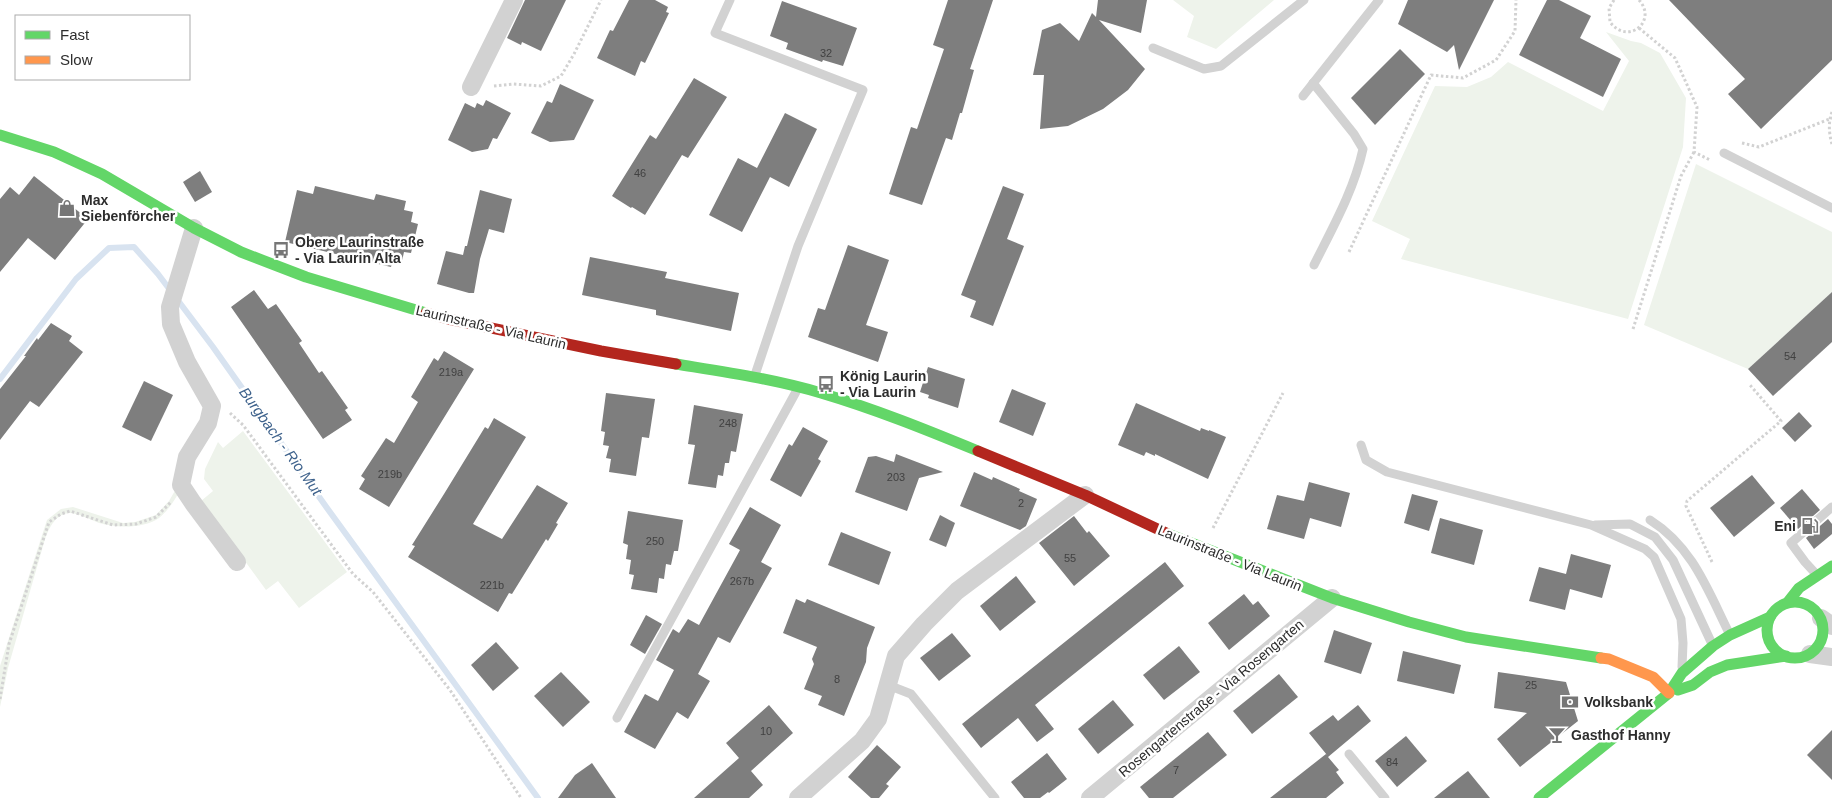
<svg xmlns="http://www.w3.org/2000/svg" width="1832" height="798" font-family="Arial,sans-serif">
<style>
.green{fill:#eef3eb}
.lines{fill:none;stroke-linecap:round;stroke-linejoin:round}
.stream{stroke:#d8e3f0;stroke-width:6}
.building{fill:#7e7e7e}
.path{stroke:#d2d2d2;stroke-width:3;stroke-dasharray:2.5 2.5;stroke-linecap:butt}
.lane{stroke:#d2d2d2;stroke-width:9}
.street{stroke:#d2d2d2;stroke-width:18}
.fast{stroke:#63d668;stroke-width:11}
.slow{stroke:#ff974d;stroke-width:11}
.jam{stroke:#b3261e;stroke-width:11}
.labels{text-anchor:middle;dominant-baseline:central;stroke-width:5;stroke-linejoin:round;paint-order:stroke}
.number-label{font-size:11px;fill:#414141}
.poi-label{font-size:14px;font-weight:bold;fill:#2d2d2d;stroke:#fff;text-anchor:start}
.street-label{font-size:14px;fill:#2d2d2d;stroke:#fff}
.water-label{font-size:15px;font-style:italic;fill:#3e628c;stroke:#fff}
</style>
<rect width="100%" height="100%" fill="#fff"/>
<g class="green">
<polygon points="1173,0 1274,0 1216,49 1187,37 1194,16"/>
<polygon points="1606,32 1631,41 1641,43 1660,53 1686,98 1683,147 1628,319 1401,259 1410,239 1372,221 1435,86 1467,87 1491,77 1508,62 1603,111 1629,61"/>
<polygon points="1696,164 1832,232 1832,292 1748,369 1644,325"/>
<polygon points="243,431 347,572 299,608 278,581 266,590 201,501 213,491 204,479 205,469 218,442 223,448"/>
<path d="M176 489 180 491C175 499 168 511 159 518 143 529 117 528 99 523 92 520 77 513 70 513 56 513 49 528 45 539L8 668 0 707V666L47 520 61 509 73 507 123 523 135 522 156 515 169 501Z"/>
</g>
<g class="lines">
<polyline class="stream" points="0,379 76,279 109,248 134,247 158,274 213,347 327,508 538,798"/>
</g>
<g class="building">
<polygon points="525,0 566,0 541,51 522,42 521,45 507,38"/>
<polygon points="629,0 655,0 668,7 666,12 669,13 645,63 641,61 635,76 597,58 610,30 613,31"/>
<polygon points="948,0 993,0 970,69 974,70 962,113 960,113 952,140 946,138 922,205 889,194 911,127 917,129 944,49 933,45"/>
<polygon points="1098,0 1147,0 1141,33 1099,20 1145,69 1128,90 1103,109 1068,126 1040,129 1044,75 1033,75 1042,30 1060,23 1079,41 1092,13 1096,17"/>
<polygon points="1408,0 1494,0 1459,70 1454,45 1447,52 1398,24"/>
<polygon points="1547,0 1559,0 1591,16 1580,38 1621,59 1603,97 1519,55"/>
<polygon points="1669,0 1832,0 1832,60 1761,129 1728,94 1745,79"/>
<polygon points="782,1 857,28 843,66 823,60 822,62 786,49 788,43 770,36"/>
<polygon points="1400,49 1425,74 1375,125 1351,98"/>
<polygon points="694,78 727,97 688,158 682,155 645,215 632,207 631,208 612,196 650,135 656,139"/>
<polygon points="560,84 594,100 574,140 550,142 531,133 547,101 552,103"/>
<polygon points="486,100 511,113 497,139 493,138 488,149 472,152 448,140 465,103 475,108 477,103 483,106"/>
<polygon points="785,113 817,129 789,187 770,177 742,232 709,215 738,158 757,168"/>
<polygon points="200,171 212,192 195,202 183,182"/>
<polygon points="34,176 88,219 55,260 28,238 0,272 0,199 10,187 19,195"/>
<polygon points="315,186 374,200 376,194 406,201 404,210 413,212 411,222 418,224 411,253 404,252 402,261 393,259 391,267 285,242 297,190 313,194"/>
<polygon points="1003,186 1024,194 1007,239 1024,246 993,326 970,317 976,301 961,295"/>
<polygon points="480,190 512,199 504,233 489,229 480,259 474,293 469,293 437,284 446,251 463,255 465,246 467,246"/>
<polygon points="848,245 889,260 866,325 888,332 878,362 808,337 818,308 825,310"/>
<polygon points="590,257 667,272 665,278 739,293 731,331 656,315 656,310 582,295"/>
<polygon points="254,290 268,309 276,304 302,341 299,343 319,373 322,371 348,408 345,410 352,420 323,439 231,307"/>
<polygon points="1832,292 1832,342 1773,396 1748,369"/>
<polygon points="51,323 72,336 69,341 83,352 39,407 30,401 0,440 0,389 26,356 24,356 37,338 38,340"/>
<polygon points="444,351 474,369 389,507 359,489 365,479 361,476 386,438 394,443 418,402 411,397 434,358 438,361"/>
<polygon points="928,367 965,379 958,408 928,398 929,395 920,392"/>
<polygon points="144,381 173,395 151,441 122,427"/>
<polygon points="1012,389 1046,403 1033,436 999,422"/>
<polygon points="606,393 655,399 649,438 642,437 636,476 609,472 611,459 606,458 609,446 603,445 605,432 601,431"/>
<polygon points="1136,403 1200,431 1201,428 1209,431 1209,430 1226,437 1208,479 1155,454 1155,456 1146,452 1144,456 1118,445"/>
<polygon points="694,405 743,414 736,452 731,451 729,463 725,463 723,476 718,475 716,488 688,484 695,445 688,444"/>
<polygon points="1799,412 1812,426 1795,442 1782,428"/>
<polygon points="494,418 526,437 473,524 502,539 537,485 568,503 556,523 558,524 548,541 546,539 512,594 509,593 498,612 408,557 415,546 412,545 444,494 485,427 488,429"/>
<polygon points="803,427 828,441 818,459 821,461 801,497 770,480 789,444 792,446"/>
<polygon points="896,454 943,472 919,478 907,511 855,492 868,457 876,456 894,462"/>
<polygon points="974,472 992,480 993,477 1020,489 1019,491 1037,499 1026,526 1020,530 960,506"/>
<polygon points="1752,475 1775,503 1734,537 1710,508"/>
<polygon points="1309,482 1350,493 1341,527 1310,518 1304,539 1267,529 1277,495 1304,501"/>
<polygon points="1802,489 1820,510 1798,529 1780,508"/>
<polygon points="1412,494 1438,501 1429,531 1404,523"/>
<polygon points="750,507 781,525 761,562 772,568 730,643 718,637 698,674 710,681 688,719 677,712 655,749 624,732 645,694 658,701 674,670 656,660 673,629 679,633 688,619 699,625 740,550 729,544"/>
<polygon points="628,511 683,520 678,551 674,551 671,565 666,564 664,579 659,578 657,593 631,589 634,575 629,574 631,560 626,559 628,545 623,543"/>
<polygon points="940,515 955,523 946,547 929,540"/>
<polygon points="1074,516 1087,533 1089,531 1110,556 1074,586 1039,543"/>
<polygon points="1440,518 1483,530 1474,565 1431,553"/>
<polygon points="1828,519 1832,524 1832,534 1814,549 1806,538"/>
<polygon points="841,532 891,552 879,585 828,565"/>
<polygon points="1571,554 1611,565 1602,598 1570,589 1565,610 1529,601 1539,567 1566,574"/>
<polygon points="1165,562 1184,586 1035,705 1054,729 1037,742 1018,718 981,748 962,724"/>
<polygon points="1016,576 1036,602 1000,631 980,606"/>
<polygon points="1244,594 1253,605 1258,601 1270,616 1229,650 1208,623"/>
<polygon points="796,599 805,603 807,599 875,627 867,648 866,662 844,716 818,705 822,696 804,689 814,664 812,659 817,647 783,633"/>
<polygon points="646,615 662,624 645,654 630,645"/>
<polygon points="1334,630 1372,643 1361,674 1324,662"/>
<polygon points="952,633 971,656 939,681 920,658"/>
<polygon points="496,642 519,668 493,691 471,665"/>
<polygon points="1179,646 1200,672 1164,700 1143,675"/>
<polygon points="1403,651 1461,665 1454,694 1397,681"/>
<polygon points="561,672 590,702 563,727 534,696"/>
<polygon points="1498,672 1566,682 1578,721 1520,767 1497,739 1527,713 1494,708"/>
<polygon points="1279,674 1298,697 1252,734 1233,711"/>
<polygon points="1113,700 1134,725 1098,754 1078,729"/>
<polygon points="769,705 793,733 751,771 763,785 749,798 694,798 739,758 726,743"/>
<polygon points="1358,705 1371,721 1328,757 1339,770 1336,772 1344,783 1326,798 1270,798 1326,754 1327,755 1309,733 1333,715 1338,721"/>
<polygon points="1832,730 1832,780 1807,755"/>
<polygon points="1208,732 1227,755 1173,798 1149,798 1140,787"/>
<polygon points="1406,736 1427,761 1397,787 1375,761"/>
<polygon points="877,745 901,767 886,784 889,786 879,798 871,798 848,777"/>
<polygon points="1047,753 1067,779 1049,793 1048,792 1040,798 1024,798 1011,782"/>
<polygon points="592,763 616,798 558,798 575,775"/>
<polygon points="1468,771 1490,798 1434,798 1459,778"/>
</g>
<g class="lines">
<g class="path">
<path d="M1614 0 1609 8 1610 22C1628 46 1658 21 1639 0"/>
<polyline points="1639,28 1675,58 1697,107 1694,152 1710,160"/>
<polyline points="494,86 513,84 541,86 561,76 574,54 601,0"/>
<path d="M1832 112C1828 122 1829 134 1832 144"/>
<polyline points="1742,143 1759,147 1832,118"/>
<polyline points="1349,252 1431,75 1463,78 1496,60 1515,31 1516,0"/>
<polyline points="1633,329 1681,176 1694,152"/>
<polyline points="230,413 243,425 353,574 373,592 450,690 521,798"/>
<polyline points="1213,528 1283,393"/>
<polyline points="1712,562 1686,506 1687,501 1781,421 1750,385"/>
<polyline points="0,699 9,644 49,522 61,514 70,511 113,525 136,524 156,517 171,502"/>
</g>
<g class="lane">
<polyline points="730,0 715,33 863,90 798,246 755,375"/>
<polyline points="1153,48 1204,69 1221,66 1304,0"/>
<path d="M1313 83 1354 134 1363 149C1354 190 1333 227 1314 265"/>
<polyline points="1303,96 1379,0"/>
<polyline points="1724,153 1832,208"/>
<polyline points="1361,445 1366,460 1387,472 1591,525 1645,549 1654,557 1681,619 1683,643 1682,667"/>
<path d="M1650 520C1693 547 1708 591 1730 635"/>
<polyline points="1595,525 1630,524 1655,537 1673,560 1712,644"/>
<polyline points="1816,574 1805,562 1791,543 1832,507"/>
<polyline points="888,685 911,694 995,798"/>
<polyline points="617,718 797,390"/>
<polyline points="1349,754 1385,798"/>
</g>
<g class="street">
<polyline points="471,87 514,0"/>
<polyline points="194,228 170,307 171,324 187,362 212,406 208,423 187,457 181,485 193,503 237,562"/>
<polyline points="1821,618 1832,626"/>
<polyline points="1810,654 1832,657"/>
<polyline points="798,798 862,741 878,719 896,656 924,624 957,591 1085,495"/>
<polyline points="1090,798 1332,598"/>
</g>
<g class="fast">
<polyline points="0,135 54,152 102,174 194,228 241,252 306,277 426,313"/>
<path d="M676 364C725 372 774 379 821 393 875 409 927 430 978 451"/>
<polyline points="1166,533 1332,598 1409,622 1466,637 1601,658"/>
<circle cx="1795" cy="630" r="28"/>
<polyline points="1788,602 1799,588 1832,566"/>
<polyline points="1678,690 1693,685 1710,672 1727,665 1786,656"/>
<polyline points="1539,798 1669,693 1682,673 1713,646 1730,635 1770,617"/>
</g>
<polyline class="slow" points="1601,658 1609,659 1653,677 1669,693"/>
<g class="jam">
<polyline points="426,313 448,319 601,351 676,364"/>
<polyline points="978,451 1085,495 1166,533"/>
</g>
</g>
<defs>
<g id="shop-bare" transform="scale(1.35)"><path d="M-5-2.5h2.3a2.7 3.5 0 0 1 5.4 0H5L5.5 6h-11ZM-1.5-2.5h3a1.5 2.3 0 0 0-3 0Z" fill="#767676" stroke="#fff" stroke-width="2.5" paint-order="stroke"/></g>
<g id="bus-bare" transform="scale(1.35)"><path d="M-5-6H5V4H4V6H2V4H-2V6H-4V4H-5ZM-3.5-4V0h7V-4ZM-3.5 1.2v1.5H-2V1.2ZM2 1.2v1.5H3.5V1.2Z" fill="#767676" stroke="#fff" stroke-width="2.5" paint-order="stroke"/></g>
<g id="fuel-bare" transform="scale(1.35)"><path d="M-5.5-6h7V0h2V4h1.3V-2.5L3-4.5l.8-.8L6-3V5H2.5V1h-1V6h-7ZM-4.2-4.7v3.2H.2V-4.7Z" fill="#767676" stroke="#fff" stroke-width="2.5" paint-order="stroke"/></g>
<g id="bank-bare" transform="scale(1.35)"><path d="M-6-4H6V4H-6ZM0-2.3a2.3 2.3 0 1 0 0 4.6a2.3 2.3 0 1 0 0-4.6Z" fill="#767676" stroke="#fff" stroke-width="2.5" paint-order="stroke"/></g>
<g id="bar-bare" transform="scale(1.35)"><path d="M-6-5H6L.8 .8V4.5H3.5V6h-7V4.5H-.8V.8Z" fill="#767676" stroke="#fff" stroke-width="2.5" paint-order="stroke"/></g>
</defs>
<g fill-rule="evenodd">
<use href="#shop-bare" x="67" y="208"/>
<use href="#bus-bare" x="281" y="250"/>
<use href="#bus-bare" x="826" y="384"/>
<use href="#fuel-bare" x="1810" y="526"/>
<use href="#bank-bare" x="1570" y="702"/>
<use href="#bar-bare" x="1557" y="735"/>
</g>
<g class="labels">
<g class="number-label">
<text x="826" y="53">32</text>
<text x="640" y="173">46</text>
<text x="1790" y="356">54</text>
<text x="451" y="372">219a</text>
<text x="728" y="423">248</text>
<text x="390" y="474">219b</text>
<text x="896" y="477">203</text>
<text x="1021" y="503">2</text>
<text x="655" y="541">250</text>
<text x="1070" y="558">55</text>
<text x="742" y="581">267b</text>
<text x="492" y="585">221b</text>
<text x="837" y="679">8</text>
<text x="1531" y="685">25</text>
<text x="766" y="731">10</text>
<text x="1392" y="762">84</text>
<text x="1176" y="770">7</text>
</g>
<g class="poi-label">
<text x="81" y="200">Max<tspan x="81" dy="16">Siebenförcher</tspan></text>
<text x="295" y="242">Obere Laurinstraße<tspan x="295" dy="16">- Via Laurin Alta</tspan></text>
<text x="840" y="376">König Laurin<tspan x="840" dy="16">- Via Laurin</tspan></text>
<text x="1796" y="526" text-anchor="end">Eni</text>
<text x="1584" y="702">Volksbank</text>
<text x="1571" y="735">Gasthof Hanny</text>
</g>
<g class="street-label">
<text transform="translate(491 327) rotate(13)">Laurinstraße - Via Laurin</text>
<text transform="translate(1230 558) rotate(22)">Laurinstraße - Via Laurin</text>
<text transform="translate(1211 698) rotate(-40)">Rosengartenstraße - Via Rosengarten</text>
</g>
<g class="water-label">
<text transform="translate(281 441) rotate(54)">Burgbach - Rio Mut</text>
</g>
</g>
<rect x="15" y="15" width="175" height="65" fill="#ffffff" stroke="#ababab"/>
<rect x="25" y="31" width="25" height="8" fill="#63d668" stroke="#ababab"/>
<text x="60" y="40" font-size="15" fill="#2d2d2d">Fast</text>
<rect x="25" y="56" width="25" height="8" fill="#ff974d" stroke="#ababab"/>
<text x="60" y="65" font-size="15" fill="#2d2d2d">Slow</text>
</svg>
